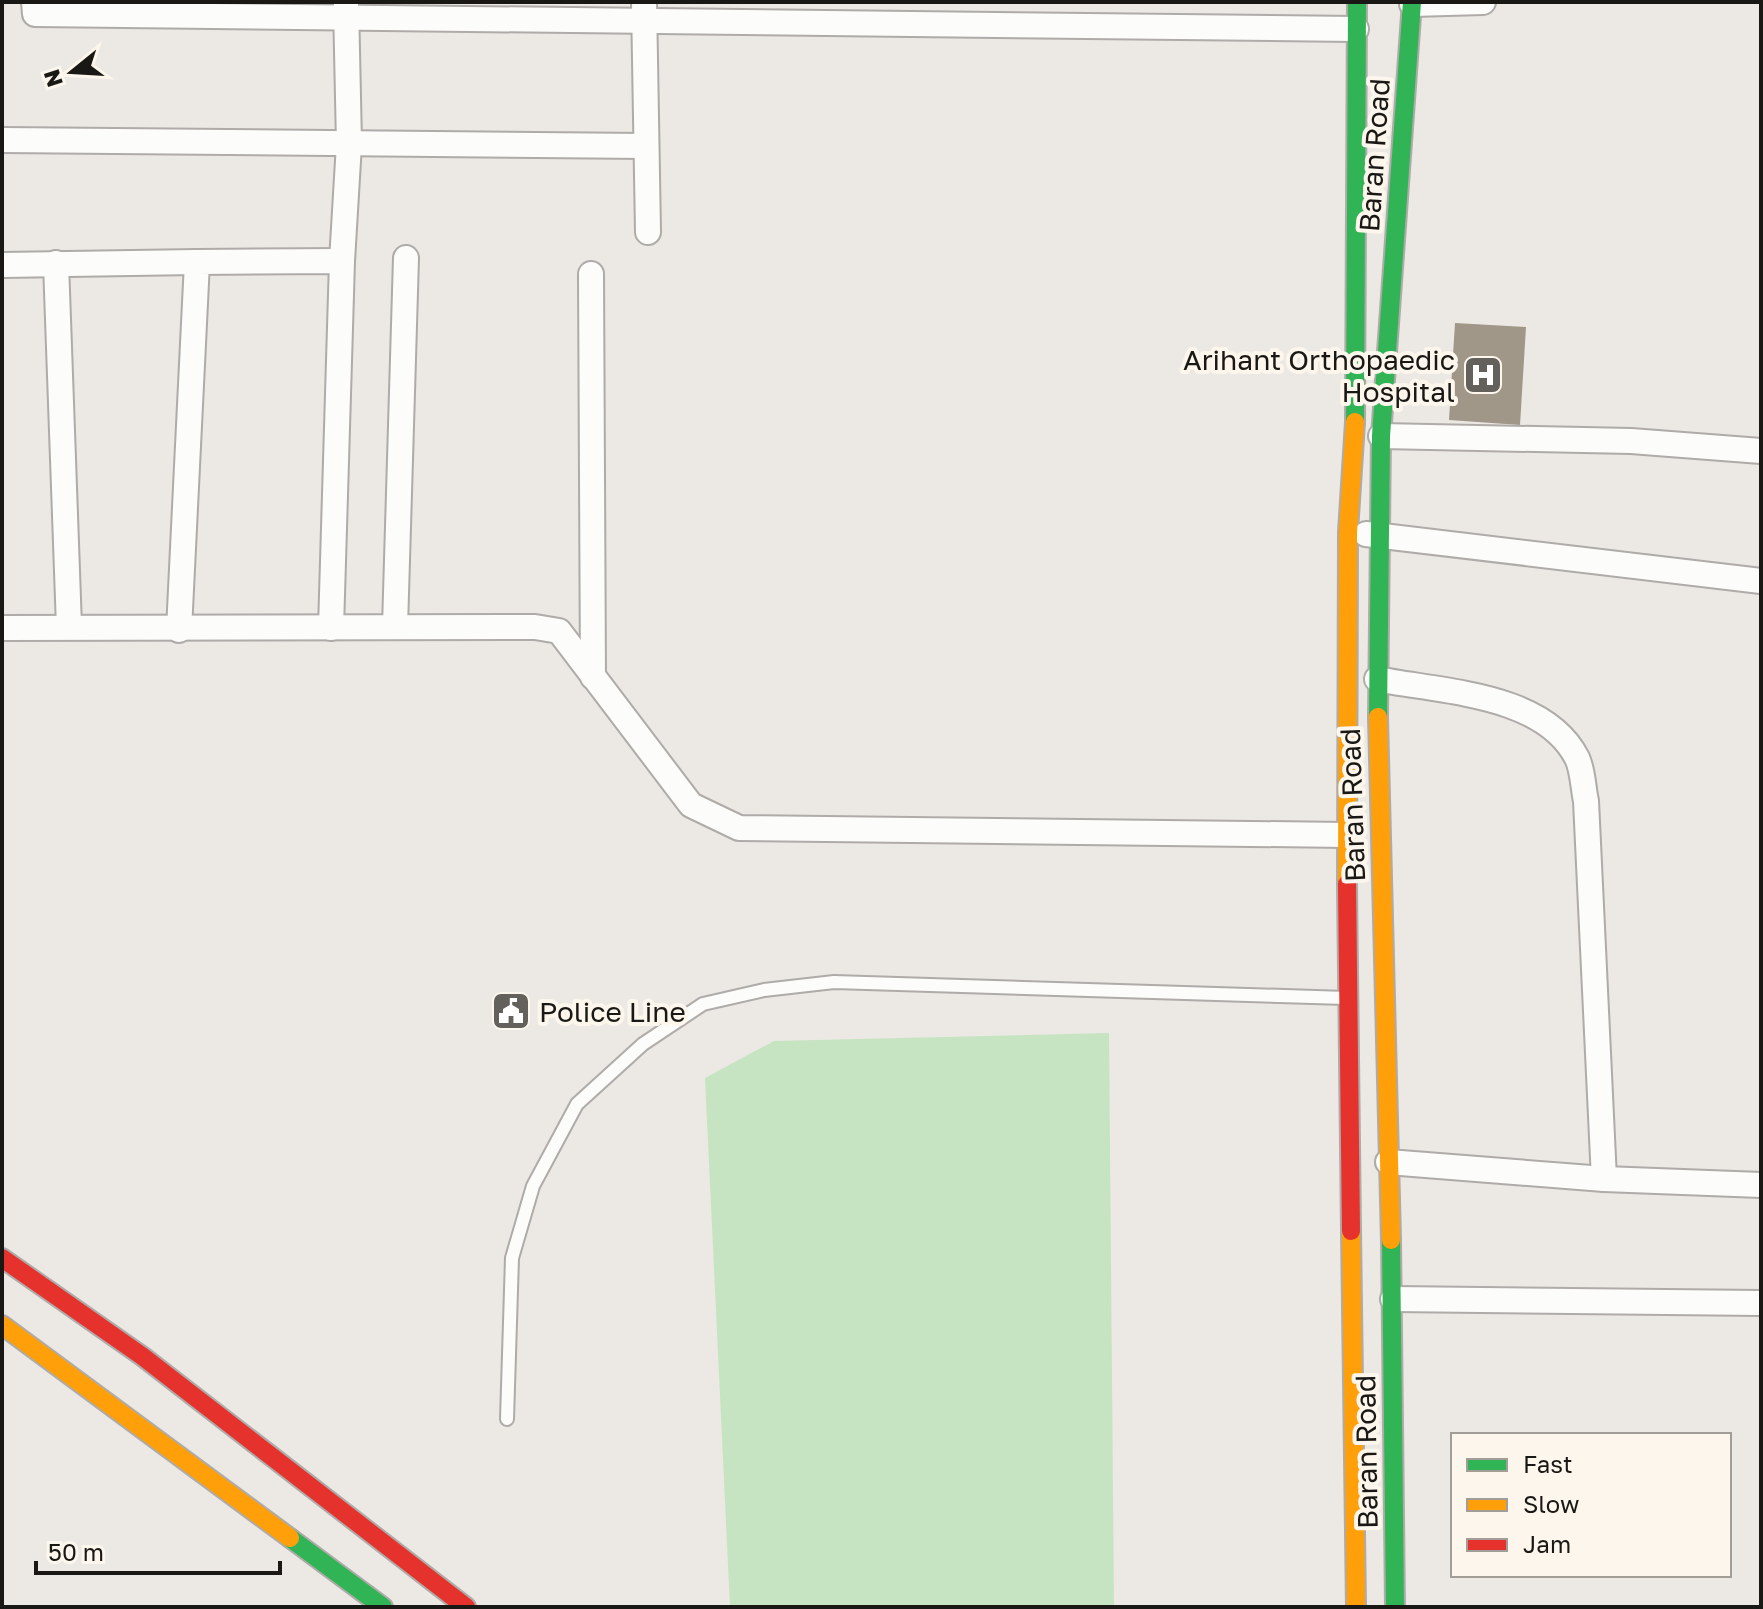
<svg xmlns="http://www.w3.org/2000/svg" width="1763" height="1609" font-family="'Golos Text',sans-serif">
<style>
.green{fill:#c6e4c1}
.building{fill:#a09789}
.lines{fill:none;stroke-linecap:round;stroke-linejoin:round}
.lane-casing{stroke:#aeaba8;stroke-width:16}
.street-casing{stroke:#aeaba8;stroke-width:28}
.fast-casing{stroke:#aeaba8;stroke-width:22}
.slow-casing{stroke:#aeaba8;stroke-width:22}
.jam-casing{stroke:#aeaba8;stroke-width:22}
.lane{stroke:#fcfcfb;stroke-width:12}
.street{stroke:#fcfcfb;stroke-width:24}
.fast{stroke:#30b455;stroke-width:18}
.slow{stroke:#ff9f0a;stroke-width:18}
.jam{stroke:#e5322d;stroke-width:18}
.labels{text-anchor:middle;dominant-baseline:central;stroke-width:8;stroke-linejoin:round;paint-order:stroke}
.street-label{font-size:28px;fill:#1a1815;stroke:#fcf6ed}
.poi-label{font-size:28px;fill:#1a1815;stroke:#fcf6ed;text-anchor:end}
</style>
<rect width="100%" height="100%" fill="#ece8e4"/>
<polygon class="green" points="1109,1033 1114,1607 730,1607 705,1078 774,1041"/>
<polygon class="building" points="1455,323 1526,327 1520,425 1449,420"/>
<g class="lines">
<g class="lane-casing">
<polyline id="lane" points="507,1419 512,1258 533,1186 577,1104 643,1044 703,1004 764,990 834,982 1346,998"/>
</g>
<g class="street-casing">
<g id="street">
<polyline points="34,2 35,14 1356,29"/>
<polyline points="644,2 648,232"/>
<polyline points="1412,4 1483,2"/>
<polyline points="2,140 646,146"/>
<polyline points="342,261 349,144 346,4"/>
<polyline points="56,263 69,627"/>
<polyline points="2,265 197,262"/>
<polyline points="591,274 593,677"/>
<polyline points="1381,436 1631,441 1761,451"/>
<polyline points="1366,534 1761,581"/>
<polyline points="395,627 406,258"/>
<polyline points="2,628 535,627 559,631 691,805 739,828 1346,835"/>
<polyline points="179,630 197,262 342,261 331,628"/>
<path d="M1377 679C1441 692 1544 693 1577 758 1583 770 1583 788 1586 801L1604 1179"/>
<polyline points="1388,1162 1604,1179 1761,1185"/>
<polyline points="1393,1299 1761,1303"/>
</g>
</g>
<g class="fast-casing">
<g id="fast">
<polyline points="1355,422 1357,2"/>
<polyline points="1378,717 1381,436 1412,2"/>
<polyline points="1391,1240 1395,1607"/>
<polyline points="290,1538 383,1607"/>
</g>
</g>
<g class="slow-casing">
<g id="slow">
<polyline points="1378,717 1391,1240"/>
<polyline points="1347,884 1348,532 1355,422"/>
<polyline points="1351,1231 1356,1607"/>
<polyline points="2,1325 290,1538"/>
</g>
</g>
<g class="jam-casing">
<g id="jam">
<polyline points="1347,884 1351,1231"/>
<polyline points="2,1258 142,1356 466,1607"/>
</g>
</g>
<use href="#lane" class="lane"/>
<use href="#street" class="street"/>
<use href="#fast" class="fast"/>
<use href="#slow" class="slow"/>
<use href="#jam" class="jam"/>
</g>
<defs>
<g id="hospital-square" transform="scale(2)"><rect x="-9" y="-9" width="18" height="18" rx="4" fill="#64615d" stroke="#fcf6ed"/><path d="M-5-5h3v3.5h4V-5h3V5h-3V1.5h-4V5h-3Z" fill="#fff"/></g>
<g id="civic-square" transform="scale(2)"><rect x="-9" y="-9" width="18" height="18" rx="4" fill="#64615d" stroke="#fcf6ed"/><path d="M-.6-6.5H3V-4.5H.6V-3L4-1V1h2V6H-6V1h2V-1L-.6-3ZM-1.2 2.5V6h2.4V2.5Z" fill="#fff"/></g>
</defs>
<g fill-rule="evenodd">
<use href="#hospital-square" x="1483" y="375"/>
<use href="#civic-square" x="511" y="1011"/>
</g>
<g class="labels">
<g class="street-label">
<text transform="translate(1374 155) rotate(-86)">Baran Road</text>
<text transform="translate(1352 805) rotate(-92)">Baran Road</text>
<text transform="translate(1366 1452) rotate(-91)">Baran Road</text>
</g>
<g class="poi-label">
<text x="1455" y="359">Arihant Orthopaedic<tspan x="1455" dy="32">Hospital</tspan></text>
<text x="539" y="1011" text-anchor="start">Police Line</text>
</g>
</g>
<rect width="1763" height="1609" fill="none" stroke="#1a1815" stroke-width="8"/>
<rect x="1451" y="1433" width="280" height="144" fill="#fcf6ed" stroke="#a29d97" stroke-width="2"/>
<rect x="1467" y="1459" width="40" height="12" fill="#30b455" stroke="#a29d97" stroke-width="2"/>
<text x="1523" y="1473" font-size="24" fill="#1a1815">Fast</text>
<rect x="1467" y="1499" width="40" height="12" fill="#ff9f0a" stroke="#a29d97" stroke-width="2"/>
<text x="1523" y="1513" font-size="24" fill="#1a1815">Slow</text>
<rect x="1467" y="1539" width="40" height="12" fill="#e5322d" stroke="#a29d97" stroke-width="2"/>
<text x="1523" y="1553" font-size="24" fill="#1a1815">Jam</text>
<g transform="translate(72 72) rotate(252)" stroke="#fcf6ed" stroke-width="6" paint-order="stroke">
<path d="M0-6L14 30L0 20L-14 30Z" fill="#1a1815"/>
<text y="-12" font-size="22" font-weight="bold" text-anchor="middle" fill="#1a1815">N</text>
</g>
<path d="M36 1561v12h244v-12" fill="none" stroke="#1a1815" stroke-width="4"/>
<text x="48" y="1561" font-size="24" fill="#1a1815" stroke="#fcf6ed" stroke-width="6" paint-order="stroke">50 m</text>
</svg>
